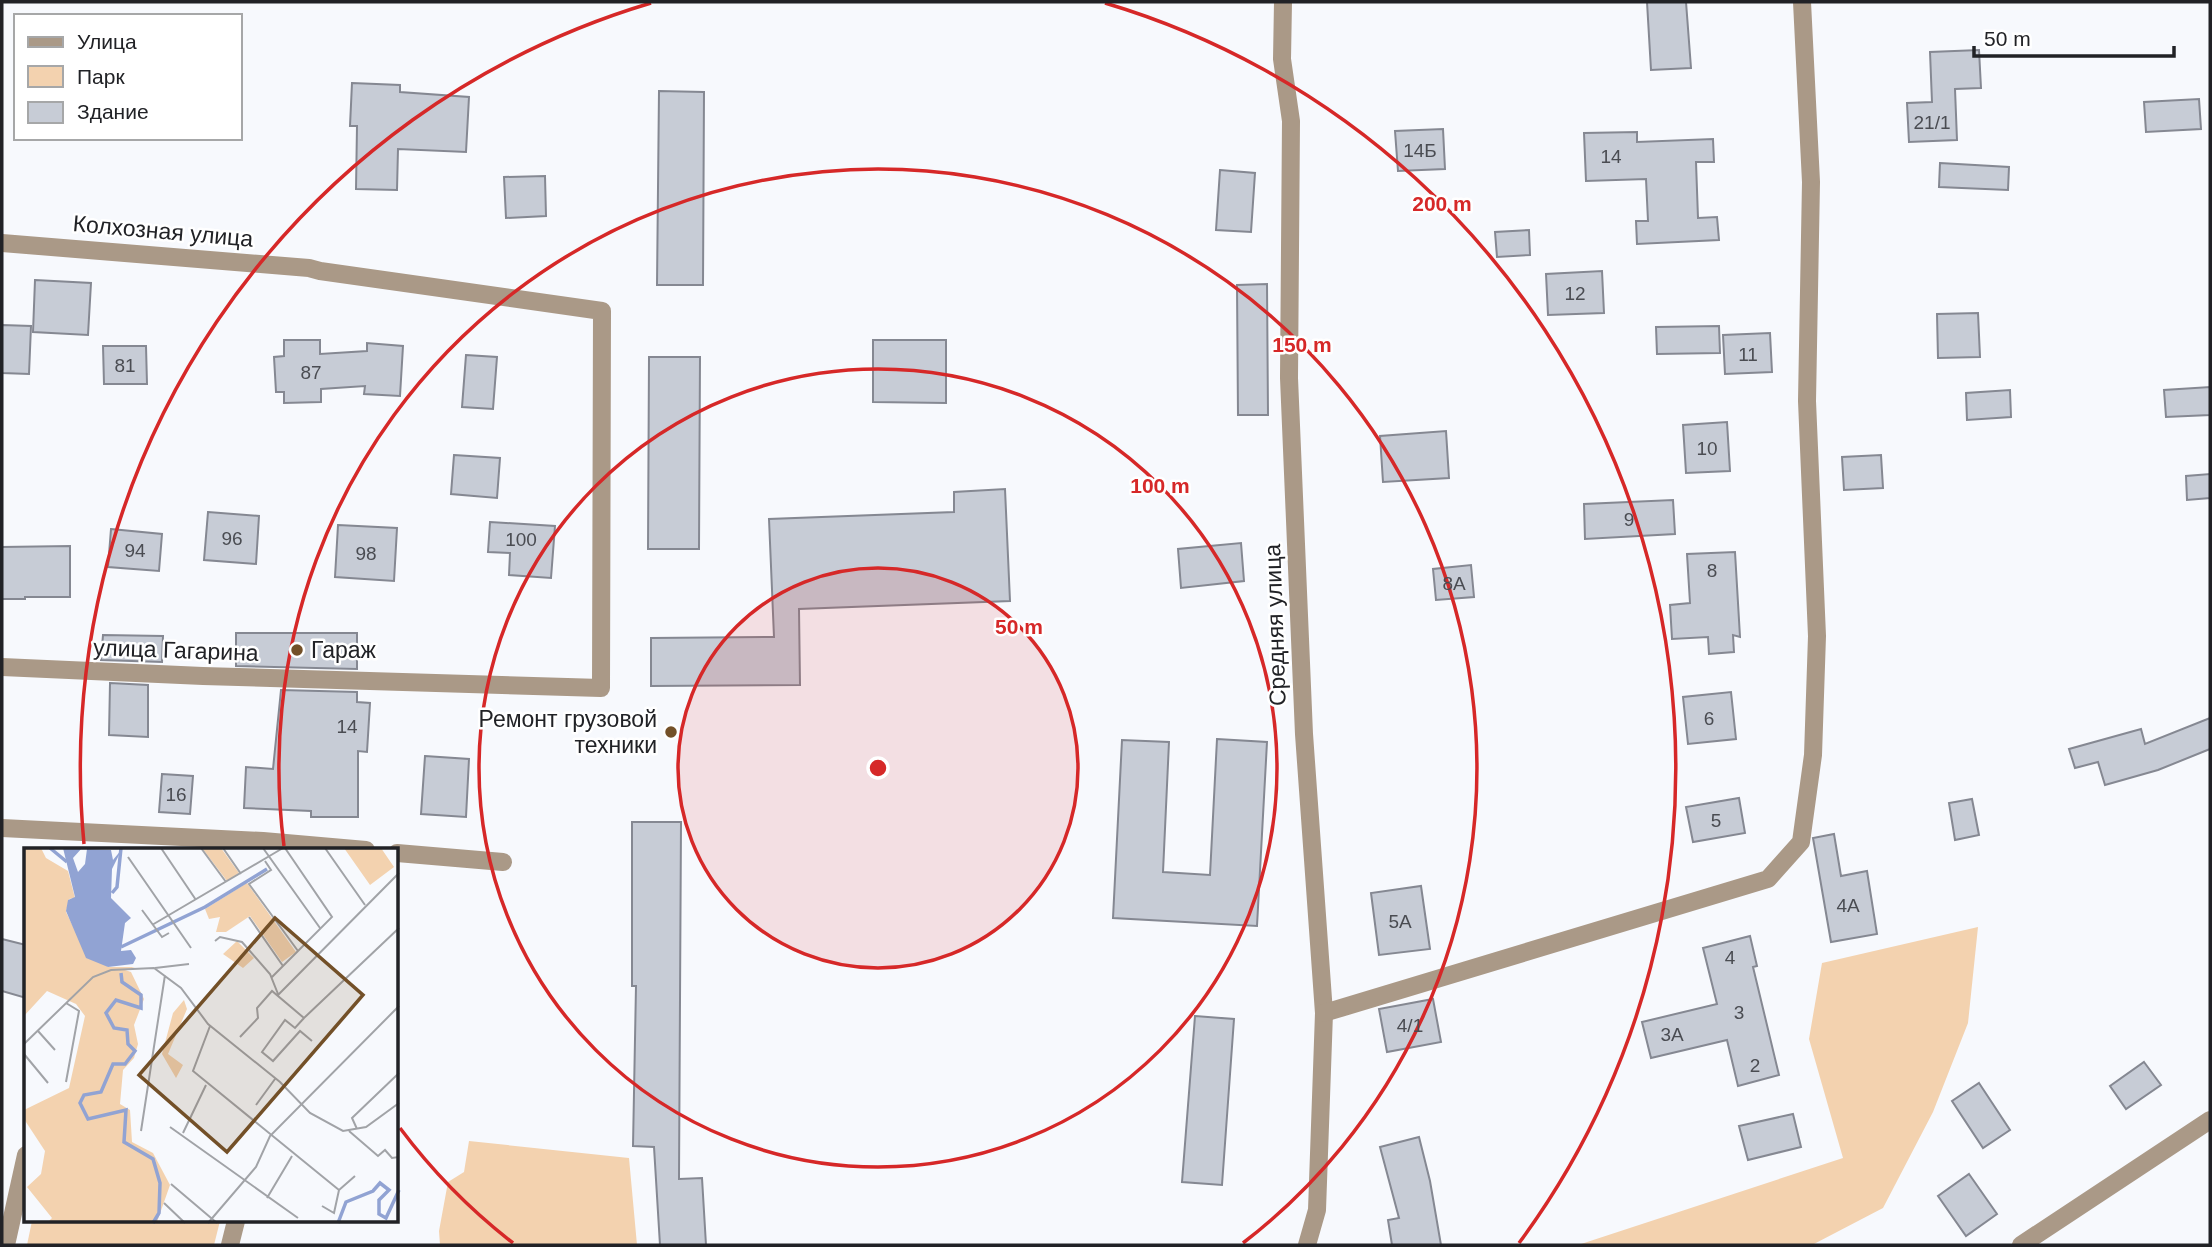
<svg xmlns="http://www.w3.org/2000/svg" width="2212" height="1247" font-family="Helvetica,sans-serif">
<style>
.green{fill:#f3d2af}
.building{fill:#c7ccd6;stroke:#858892;stroke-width:2}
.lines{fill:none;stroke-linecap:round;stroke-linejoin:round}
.minor{stroke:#aa9987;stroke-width:18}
.ring{fill:none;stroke:#d62828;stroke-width:3.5}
.poi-dot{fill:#735028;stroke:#fff;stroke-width:2.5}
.labels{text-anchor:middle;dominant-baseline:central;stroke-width:5;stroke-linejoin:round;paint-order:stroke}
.number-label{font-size:19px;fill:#4a4c52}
.street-label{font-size:23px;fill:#212226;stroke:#fff}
.poi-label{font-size:23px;fill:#212226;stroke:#fff;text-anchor:start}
.inset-river{fill:none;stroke:#91a3d3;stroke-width:3.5}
.inset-road{fill:none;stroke:#a1a3a7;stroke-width:2}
.view{fill:#735028;fill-opacity:0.15;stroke:#735028;stroke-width:3.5}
.inset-edge{fill:none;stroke:#212226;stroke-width:3.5}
.centre{fill:#d62828;stroke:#fff;stroke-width:3.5}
.ring-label{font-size:21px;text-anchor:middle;font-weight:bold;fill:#d62828;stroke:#fff;stroke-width:5;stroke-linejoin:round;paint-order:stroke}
</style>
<rect width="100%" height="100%" fill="#f7f9fd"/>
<g class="green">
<polygon points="1978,927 1968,1023 1933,1112 1883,1208 1812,1245 1578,1245 1843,1158 1809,1039 1822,963"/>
<polygon points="469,1141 629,1158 637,1245 440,1245 439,1231 448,1182 464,1172"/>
<polygon points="32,1221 220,1221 214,1245 27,1245"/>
</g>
<g class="building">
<polygon points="1647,2 1686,2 1691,68 1651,70"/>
<polygon points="1979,50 1981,88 1955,89 1957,140 1909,142 1907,103 1932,102 1930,52"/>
<polygon points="352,83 400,85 400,92 469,97 466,152 398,149 397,190 356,189 357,126 350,126"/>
<polygon points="659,91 704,92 703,285 657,285"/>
<polygon points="2199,99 2201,129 2146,132 2144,102"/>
<polygon points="1443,129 1445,169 1398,171 1395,131"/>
<polygon points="1637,132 1637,142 1713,139 1714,162 1696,162 1698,218 1717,217 1719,240 1637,244 1636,221 1648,221 1646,179 1586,181 1584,133"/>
<polygon points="1940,163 2009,167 2008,190 1939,187"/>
<polygon points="1220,170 1255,173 1251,232 1216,230"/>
<polygon points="545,176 546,216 506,218 504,177"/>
<polygon points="1529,230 1530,255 1497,257 1495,232"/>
<polygon points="1602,271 1604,313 1548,315 1546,274"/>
<polygon points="35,280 91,283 88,335 33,332"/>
<polygon points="1267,284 1268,415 1238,415 1237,285"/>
<polygon points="1978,313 1980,357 1938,358 1937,314"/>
<polygon points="2,325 31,326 29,374 2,373"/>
<polygon points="1719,326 1720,353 1657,354 1656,327"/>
<polygon points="1770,333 1772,372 1725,374 1723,335"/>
<polygon points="284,340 320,340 320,354 367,351 367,343 403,346 400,396 364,394 365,386 321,389 321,402 284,403 284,392 276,392 274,357 284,356"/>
<polygon points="873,340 946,340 946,403 873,402"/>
<polygon points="103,346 146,346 147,384 104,384"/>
<polygon points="466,355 497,357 493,409 462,407"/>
<polygon points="649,357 700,357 699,549 648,549"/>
<polygon points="2210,387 2210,415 2166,417 2164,390"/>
<polygon points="2010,390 2011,417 1967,420 1966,393"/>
<polygon points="1727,422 1730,471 1686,473 1683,425"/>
<polygon points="1446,431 1449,478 1383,482 1380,436"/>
<polygon points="454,455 500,458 497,498 451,494"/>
<polygon points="1881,455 1883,488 1844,490 1842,457"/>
<polygon points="2210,474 2210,498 2187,500 2186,476"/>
<polygon points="1005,489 1010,601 799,609 800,685 651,686 651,638 774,637 769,519 954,512 954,492"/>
<polygon points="1673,500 1675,534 1585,539 1584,504"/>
<polygon points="208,512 259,516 256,564 204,560"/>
<polygon points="490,522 555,526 551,578 509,575 510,553 488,552"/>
<polygon points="338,525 397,528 394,581 335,577"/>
<polygon points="111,529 162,534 159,571 108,567"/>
<polygon points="1241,543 1244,581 1181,588 1178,549"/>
<polygon points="70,546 70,597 25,597 25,599 2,599 2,547"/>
<polygon points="1735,552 1740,637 1733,635 1734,652 1709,654 1708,637 1672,639 1670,605 1690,603 1687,554"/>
<polygon points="1471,565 1474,597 1436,600 1433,569"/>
<polygon points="236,633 357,633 357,669 236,666"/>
<polygon points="103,635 163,636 162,662 101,660"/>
<polygon points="110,683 148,685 148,737 109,735"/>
<polygon points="281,690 357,692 357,702 370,703 367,752 358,751 358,817 311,817 311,811 244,808 246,767 273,769"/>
<polygon points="1731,692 1736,739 1688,744 1683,697"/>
<polygon points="2210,718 2210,749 2158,770 2105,785 2098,762 2075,768 2069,749 2141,729 2145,744"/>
<polygon points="1217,739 1267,742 1257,926 1113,918 1122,740 1169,742 1163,872 1210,875"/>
<polygon points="425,756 469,759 466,817 421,814"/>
<polygon points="162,774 193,776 190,814 159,812"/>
<polygon points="1739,798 1745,833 1693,842 1686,807"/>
<polygon points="1972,799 1979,835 1955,840 1949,803"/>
<polygon points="632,822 681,822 679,1179 702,1178 706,1245 660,1245 654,1147 633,1146 636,986 632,986"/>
<polygon points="1834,834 1841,876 1867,871 1877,934 1831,942 1813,838"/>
<polygon points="1421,886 1430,949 1379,955 1371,893"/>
<polygon points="1750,936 1757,966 1753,967 1779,1075 1738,1086 1727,1040 1651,1058 1642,1022 1717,1004 1703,948"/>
<polygon points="2,939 26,945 26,998 2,991"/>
<polygon points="1433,999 1441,1042 1387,1052 1379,1009"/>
<polygon points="1195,1016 1234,1019 1222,1185 1182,1182"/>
<polygon points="2144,1062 2161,1085 2126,1109 2110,1086"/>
<polygon points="1979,1083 2010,1130 1983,1148 1952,1101"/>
<polygon points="1793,1114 1801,1147 1748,1160 1739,1126"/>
<polygon points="1419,1137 1430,1181 1441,1245 1392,1245 1388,1220 1399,1218 1380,1147"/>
<polygon points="1969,1174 1997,1214 1966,1236 1938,1196"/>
</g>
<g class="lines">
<g class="minor">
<polyline points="1283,2 1282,59 1291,121 1289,378 1304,734 1324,1013 1317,1210 1307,1245"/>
<polyline points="2,243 309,268 320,271 602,311 601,688 203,676 2,667"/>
<polyline points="2,828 263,841 366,850"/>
<polyline points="397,853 503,862"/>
<polyline points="1324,1013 1768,879 1801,842 1813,755 1817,636 1807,401 1811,182 1802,2"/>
<polyline points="6,1245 26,1155"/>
<polyline points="230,1245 236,1221"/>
<polyline points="2021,1245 2210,1120"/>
</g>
</g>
<circle cx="878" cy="768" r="200" fill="#d62828" fill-opacity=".12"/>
<g class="ring">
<circle cx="878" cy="768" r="200"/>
<circle cx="878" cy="768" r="399"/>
<path d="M513 1243A599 599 0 0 1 400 1128M284 846A599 599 0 1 1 1243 1243"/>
<path d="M84 844A798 798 0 0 1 651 3M1105 3A798 798 0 0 1 1519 1243"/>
</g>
<g class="poi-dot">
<circle cx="297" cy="650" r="7"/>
<circle cx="671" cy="732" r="7"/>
</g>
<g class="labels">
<g class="number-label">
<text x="1932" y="122">21/1</text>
<text x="1420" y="150">14Б</text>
<text x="1611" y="156">14</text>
<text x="1575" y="293">12</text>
<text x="1748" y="354">11</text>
<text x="125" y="365">81</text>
<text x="311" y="372">87</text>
<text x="1707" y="448">10</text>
<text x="1629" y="519">9</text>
<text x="232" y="538">96</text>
<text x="521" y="539">100</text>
<text x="135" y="550">94</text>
<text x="366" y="553">98</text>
<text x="1712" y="570">8</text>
<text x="1454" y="583">8А</text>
<text x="1709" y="718">6</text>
<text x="347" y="726">14</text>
<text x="176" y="794">16</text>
<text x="1716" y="820">5</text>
<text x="1848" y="905">4А</text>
<text x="1400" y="921">5А</text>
<text x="1730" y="957">4</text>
<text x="1739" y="1012">3</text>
<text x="1410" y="1025">4/1</text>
<text x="1672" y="1034">3А</text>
<text x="1755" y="1065">2</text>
</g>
<g class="street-label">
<text transform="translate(163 231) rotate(5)">Колхозная улица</text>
<text transform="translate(1275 625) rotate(-92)">Средняя улица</text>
<text transform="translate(176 650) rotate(2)">улица Гагарина</text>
</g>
<g class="poi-label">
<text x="311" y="650">Гараж</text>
<text x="657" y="719" text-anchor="end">Ремонт грузовой<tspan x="657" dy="26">техники</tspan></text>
</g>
</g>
<g transform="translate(24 848)">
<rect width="374" height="374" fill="#f7f9fd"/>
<path d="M0 0H17L22 10 44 23 51 50 45 51 42 64 59 99 84 119H111L101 122 107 124 120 151 110 177 114 196 110 210 99 222 96 256 106 262 108 294 129 305 146 337 133 374H24L28 370 3 339 17 326 21 303 0 271V262L45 240 61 168 52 156 23 143 0 168ZM178 0H197L215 25 203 33ZM320 0H357L370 19 346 37ZM223 35 272 104 258 114 226 68 202 84H192L196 69 185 71 181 61ZM213 93 230 110 219 120 199 106ZM160 152 163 161 144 206 159 217 152 230 138 206 149 165Z" fill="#f3d2af"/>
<path d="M39 0H58L49 10 54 24 61 16 63 1 87 2 89 12 98 1 88 21 87 50 107 70 101 75 97 103 107 102 112 110 109 116 84 119 62 110 42 63 44 52 51 49Z" fill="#91a3d3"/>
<path class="inset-river" d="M26 0 43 14M88 45 93 39 97 0M97 99 181 59 243 21M97 125 98 134 117 147V160L92 152 82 165 90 180 103 182 104 196 111 203 101 216H89L77 244 60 247 56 255 64 271 102 262 100 294 129 311 136 335 135 365 129 375M314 375 322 354 349 343 356 335 365 342 355 352V366L362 370 375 342"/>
<path class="inset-road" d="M137 0 172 52M177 0 202 34M199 0 217 26M239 0 296 80M301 0 341 57M104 9 167 100M241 13 247 22 225 36 274 103M118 62 138 89 145 85M225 69 259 118M128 77 259 0M191 93 196 89 218 94 246 126 254 146M131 120 165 116M247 130 308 69 261 0M254 147 375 25M42 155 55 163 42 234M280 170 271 180 261 172 238 204 249 213 276 183 288 193M186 178 169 223 315 342M14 183 31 202M216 189 234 170 233 160 248 143 280 170 375 80M0 196 69 129 87 122 130 120 157 140 184 176 256 234 286 265 319 283 342 279 375 255M0 206 24 235M232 257 251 231M146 279 274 370M333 281 328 270 375 225M117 283 141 127M325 283 354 308 361 302 368 310 375 309M159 285 182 237M147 336 193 375M243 350 268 308M140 355 161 375M298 358 310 365 315 342 331 328M184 375 232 319 246 288 375 158"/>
<path class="view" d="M251 70 339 147 203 304 115 227Z"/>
<rect width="374" height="374" class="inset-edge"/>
</g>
<circle cx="878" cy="768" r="10" class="centre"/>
<g class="ring-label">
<text x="1442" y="211">200 m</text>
<text x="1302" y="352">150 m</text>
<text x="1160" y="493">100 m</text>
<text x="1019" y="634">50 m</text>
</g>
<rect width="2212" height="1247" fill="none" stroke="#212226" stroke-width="7"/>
<rect x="14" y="14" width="228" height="126" fill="#ffffff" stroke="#a6a7a8" stroke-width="2"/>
<rect x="28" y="37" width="35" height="10" fill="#aa9987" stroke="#a6a7a8" stroke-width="2"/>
<text x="77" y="49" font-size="21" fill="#212226">Улица</text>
<rect x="28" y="66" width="35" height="21" fill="#f3d2af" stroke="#a6a7a8" stroke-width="2"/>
<text x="77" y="84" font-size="21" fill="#212226">Парк</text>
<rect x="28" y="102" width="35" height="21" fill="#c7ccd6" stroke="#a6a7a8" stroke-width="2"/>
<text x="77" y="119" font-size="21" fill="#212226">Здание</text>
<path d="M1974 46v10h200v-10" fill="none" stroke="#212226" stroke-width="3.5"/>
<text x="1984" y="46" font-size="21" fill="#212226" stroke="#ffffff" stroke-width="5" paint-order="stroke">50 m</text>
</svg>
